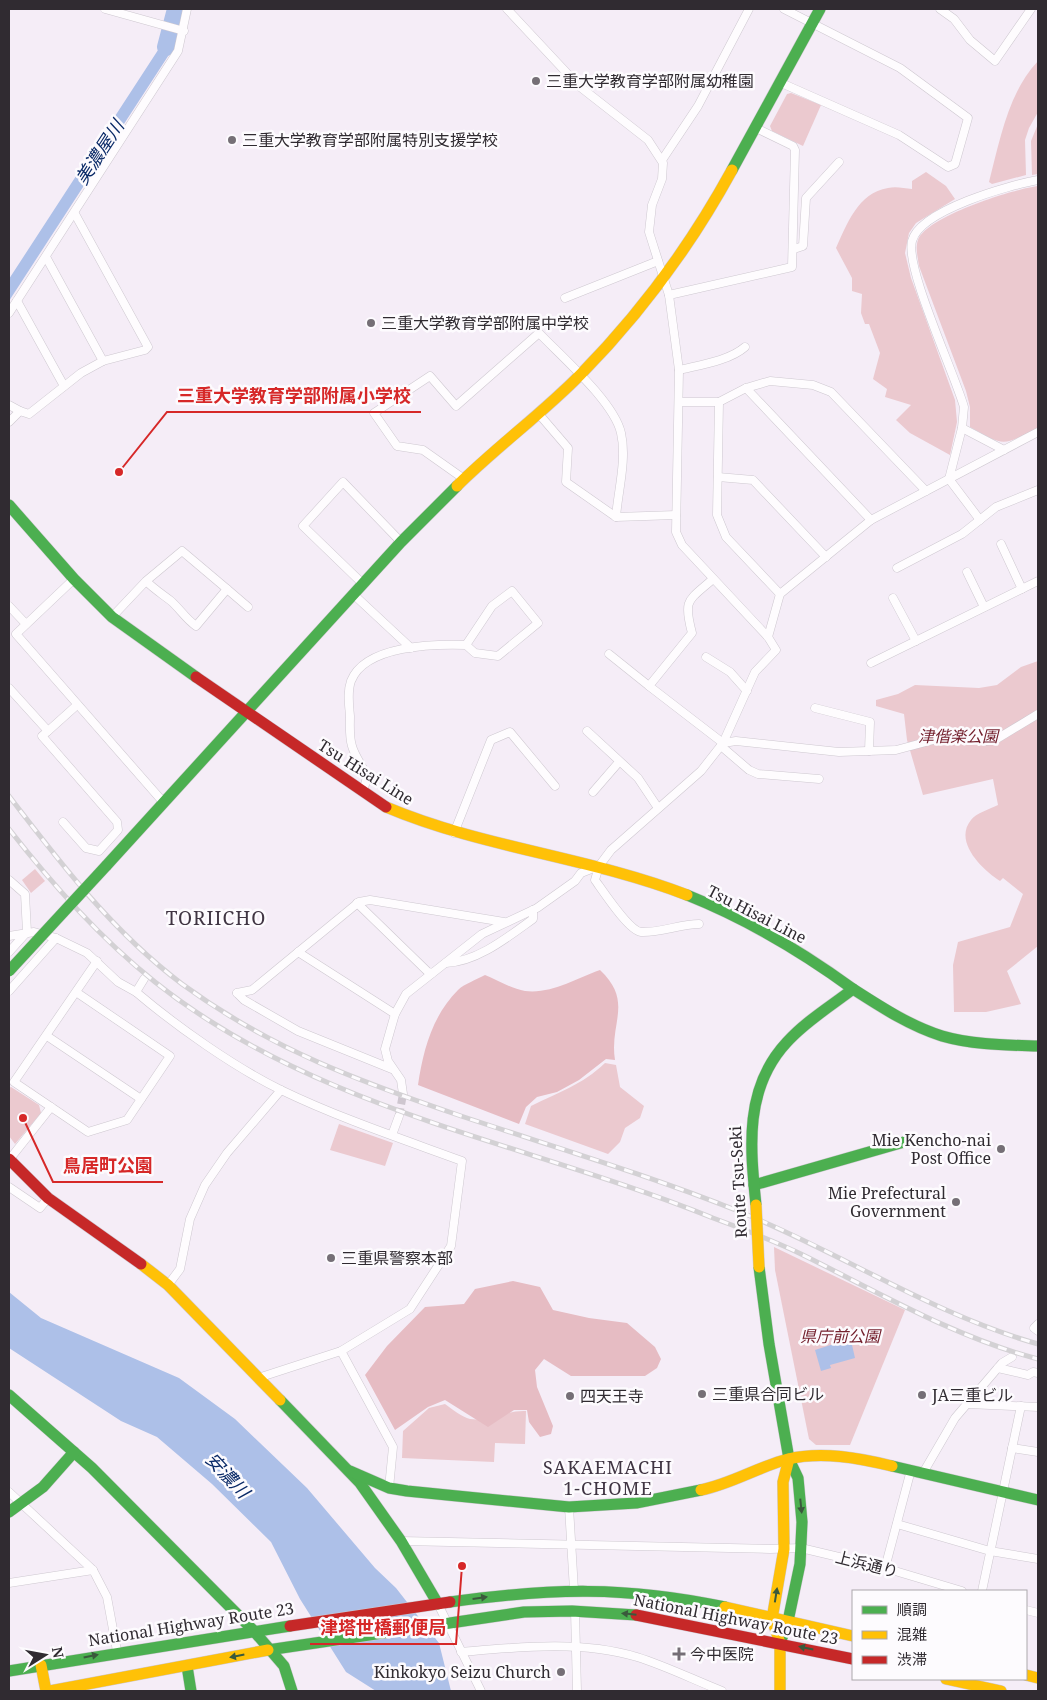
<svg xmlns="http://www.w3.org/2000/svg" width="1047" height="1700" font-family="'Noto Serif','Noto Sans JP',serif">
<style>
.green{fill:#ebc9cf}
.forest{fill:#e6bcc3}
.water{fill:#adc0e8}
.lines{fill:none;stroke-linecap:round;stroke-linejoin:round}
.river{stroke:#adc0e8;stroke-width:18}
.street-tunnel{stroke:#cec6cf;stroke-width:8;stroke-dasharray:8 4;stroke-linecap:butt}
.street-casing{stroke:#cec8d0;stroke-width:9}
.fast-casing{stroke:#cec8d0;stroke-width:12}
.slow-casing{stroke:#cec8d0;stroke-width:12}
.jam-casing{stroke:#cec8d0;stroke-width:12}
.street{stroke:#fefcfe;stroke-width:8}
.fast{stroke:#4caf50;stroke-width:11}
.slow{stroke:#ffc107;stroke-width:11}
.jam{stroke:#c62828;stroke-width:11}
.rail-casing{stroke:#d3d1d4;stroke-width:5}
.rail{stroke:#fdfbfe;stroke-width:3;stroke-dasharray:9;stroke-linecap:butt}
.fast-bridge-casing{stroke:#cec8d0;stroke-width:12;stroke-linecap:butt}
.slow-bridge-casing{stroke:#cec8d0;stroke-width:12;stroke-linecap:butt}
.fast-bridge{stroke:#4caf50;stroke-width:11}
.slow-bridge{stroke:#ffc107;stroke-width:11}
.oneway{fill:#3a593c}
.poi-dot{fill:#756f76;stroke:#fdfbfe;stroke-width:2}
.labels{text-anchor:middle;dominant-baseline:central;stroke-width:5;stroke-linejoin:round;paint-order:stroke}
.poi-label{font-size:16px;fill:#302b31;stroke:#fdfbfe;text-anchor:start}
.park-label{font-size:16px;font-style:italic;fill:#74212e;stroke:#fdfbfe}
.street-label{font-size:16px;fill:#302b31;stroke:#fdfbfe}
.water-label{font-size:18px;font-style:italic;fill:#092967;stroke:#fdfbfe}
.neighbourhood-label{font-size:18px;letter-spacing:1px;fill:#403543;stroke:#fdfbfe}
.quarter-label{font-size:19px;letter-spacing:1px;fill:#403543;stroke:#fdfbfe}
.leader{fill:none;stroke:#d62828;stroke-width:2}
.callout-dot{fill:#d62828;stroke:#fdfbfe;stroke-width:2}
.callout-label{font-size:18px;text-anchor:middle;font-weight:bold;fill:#d62828;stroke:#fdfbfe;stroke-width:5;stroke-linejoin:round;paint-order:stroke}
</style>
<rect width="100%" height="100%" fill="#f5edf7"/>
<g class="green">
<path d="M1038 61V112L1029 128 1025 140 1026 175 992 184 989 182C1000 140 1008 93 1038 61Z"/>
<polygon points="791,93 821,105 803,146 772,131 770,126 787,94"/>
<polygon points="1038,124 1038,174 1032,175 1031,141"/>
<path d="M926 172 946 186 955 199 916 223 909 233 905 253 911 278 955 400 957 422 950 455 910 433 896 420 911 405 885 397 887 389 873 379 880 353 869 324H865L861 313 862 294 852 291V278L836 248C847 224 858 193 888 188 895 186 904 188 912 189V181Z"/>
<path d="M1038 186V428C1001 446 1006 447 970 427V407L966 391 919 266C918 258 915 248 918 240 927 216 1014 189 1038 186Z"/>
<path d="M1038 661V946L1007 971 1021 1004 986 1012H954L953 965 958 942 1010 927 1023 894 1003 878 1000 881C983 870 953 842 971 820 976 813 990 809 998 805L993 779 923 795 907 740 904 714 876 706V700L898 694 915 685 979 688 997 685 1021 667Z"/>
<polygon points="35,869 45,881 31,893 22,880"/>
<path d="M605 1063 616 1065 620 1087 644 1106 640 1118 625 1128 620 1142 608 1154 525 1124 531 1106C559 1092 582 1085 605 1063Z"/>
<polygon points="11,1087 39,1105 41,1113 15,1144 9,1136 9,1088"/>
<polygon points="339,1124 393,1143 385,1166 330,1150"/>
<polygon points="774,1247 905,1310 850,1445 816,1445 809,1439 775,1270"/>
<path d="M445 1404C452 1409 462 1417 470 1419 489 1422 507 1410 526 1411L525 1444 495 1443 494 1462 402 1458 403 1431 429 1408Z"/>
</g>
<g class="forest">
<path d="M600 970C634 1002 609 1023 615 1060L606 1059 579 1080 557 1092 537 1097 526 1107 519 1124 418 1085C423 1051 432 1016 458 990 464 984 476 980 485 975 497 980 512 989 525 991 552 994 575 979 600 970Z"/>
<polygon points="513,1281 540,1287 553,1310 589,1318 627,1323 655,1347 661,1359 657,1368 645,1376 571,1376 544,1359 535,1370 537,1387 553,1426 551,1434 540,1437 529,1422 527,1410 514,1410 488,1427 445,1400 428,1407 395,1430 365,1375 387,1346 425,1307 464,1304 475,1289"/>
</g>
<g class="water">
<polygon points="166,30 178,34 172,50 9,301 9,279 160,47"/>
<polygon points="9,1292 41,1318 179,1378 235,1419 307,1488 375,1568 396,1588 439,1643 451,1691 376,1691 346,1672 300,1599 271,1542 212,1484 157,1437 121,1421 9,1348"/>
<polygon points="850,1336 855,1358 830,1365 831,1368 821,1371 815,1350 840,1342 839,1338"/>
</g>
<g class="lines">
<polyline class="river" points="166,47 176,9"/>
<polyline class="street-tunnel" points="399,1116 403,1094"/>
<g class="street-casing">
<g id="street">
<polyline points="105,9 184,31"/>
<path d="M507 9 579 86 648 140 663 163 662 179 652 205 649 232 669 295 679 370 676 532 682 545 768 637 776 650 755 672 723 743 701 771 611 850 599 866 595 880C603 891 629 931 641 932 660 933 680 924 699 924"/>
<polyline points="940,9 954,19 970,40 995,61 1031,9"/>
<polyline points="779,82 899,135 948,167 955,164 968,118 900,68 784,9"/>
<polyline points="662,160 698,106 749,9"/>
<polyline points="794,249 803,246 806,198 839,162"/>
<polyline points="46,257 103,361"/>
<polyline points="669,295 792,267 795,150 793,146 756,128"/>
<polyline points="565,298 658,261"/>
<polyline points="17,301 64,386"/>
<polyline points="9,313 178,51 187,9"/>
<path d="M679 370C699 365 729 361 745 347"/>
<polyline points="746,388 871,520"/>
<polyline points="680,402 719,402 746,388 770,381 813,385 831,392 926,491"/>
<polyline points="719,402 717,515 726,537 780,594"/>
<polyline points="9,405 20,411"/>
<polyline points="538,413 568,448 566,482 616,517 676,515"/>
<polyline points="9,422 20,411 29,414 81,373 103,361 145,350 148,347 75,214"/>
<polyline points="962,428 1004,450"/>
<polyline points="718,477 753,480 826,557"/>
<path d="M464 479 423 450 397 446 374 413 430 376 456 406 539 333C562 357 614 402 621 433 627 459 618 491 616 517"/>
<path d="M980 520 949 479 962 428 964 407C954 372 905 268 912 241 920 210 1010 185 1038 180"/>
<polyline points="1001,544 1022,589"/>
<polyline points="897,568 962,534 996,507 1038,490"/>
<polyline points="967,572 984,607"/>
<polyline points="74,579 16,634 164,803"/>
<path d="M713 579C688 601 683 599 692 633L649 686 723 743 736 741 839 752 896 750 952 735 986 741 995 740 1038 714"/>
<polyline points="363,584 303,526 343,482 401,542"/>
<polyline points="227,589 248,607"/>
<polyline points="353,594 411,648"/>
<polyline points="893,598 916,641"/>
<polyline points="9,606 26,624"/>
<path d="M112 617 146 581 182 551 227 589 196 626C186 619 180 609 171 601 162 594 154 589 146 581"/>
<polyline points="768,637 780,594 871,520 1038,432"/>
<polyline points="609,654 649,686"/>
<polyline points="706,657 730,672 747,691"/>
<polyline points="871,663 1038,581"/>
<polyline points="9,688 48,731 42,736 117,822 118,830 99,851 86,848 63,822"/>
<polyline points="815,708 870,722 869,751"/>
<polyline points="48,731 77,705"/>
<polyline points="587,731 638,778 658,808"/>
<polyline points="721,746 749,770 758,774 819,779"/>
<path d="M363 792 367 777C363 766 355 757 352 746 349 737 350 725 350 716 349 704 347 692 351 681 365 645 434 644 466 645L492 606 512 591 538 623 498 656 475 653 466 645"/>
<polyline points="593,792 619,762"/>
<polyline points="454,833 491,740 510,732 555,786"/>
<polyline points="9,880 25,894 27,932 9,952"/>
<polyline points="357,903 428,972 432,973"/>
<polyline points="9,936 34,932 56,938 87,953 118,982 136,992 144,979"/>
<polyline points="298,952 395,1014"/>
<path d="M446 963C477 962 508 937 533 919V910"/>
<polyline points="9,991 56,938"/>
<polyline points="76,992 170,1056 127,1120 88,1132 14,1082 97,961"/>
<path d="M136 992C176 1026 234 1067 281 1090 339 1118 402 1139 462 1161L451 1246 410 1309 341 1351 258 1378"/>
<polyline points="237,993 252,990 359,902 370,900 504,922"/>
<polyline points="237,993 244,1000 298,1031 392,1069"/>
<polyline points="47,1036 141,1099"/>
<polyline points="403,1094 401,1080 388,1061 385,1049 395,1014 406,994 482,934 537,908 575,881 581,873 599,866"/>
<polyline points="392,1135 399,1116"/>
<polyline points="9,1160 51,1107"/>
<polyline points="9,1187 40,1208 48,1198"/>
<polyline points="168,1285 180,1269 190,1219 205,1185 227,1153 281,1090"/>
<polyline points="1038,1324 1034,1328 1038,1331"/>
<polyline points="341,1351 393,1447 389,1488"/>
<polyline points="998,1368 1028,1375 1033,1372 1038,1373"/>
<polyline points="968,1404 1038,1407"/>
<polyline points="1012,1448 1038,1452"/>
<polyline points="923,1473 955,1418 1002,1363 1012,1357"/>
<polyline points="9,1492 93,1570 107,1597 117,1651"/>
<polyline points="569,1507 574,1590"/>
<polyline points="897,1524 990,1551 1038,1559"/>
<polyline points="401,1541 770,1549 801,1548 885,1568 962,1591"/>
<polyline points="885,1568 911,1470"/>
<polyline points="9,1583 93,1570"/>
<polyline points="982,1591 1021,1406"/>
<polyline points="438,1604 481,1691"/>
<polyline points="1026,1610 1038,1613"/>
<polyline points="575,1611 577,1691"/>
<path d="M461 1652C519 1647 580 1640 637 1657 666 1666 694 1680 722 1691"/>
</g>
</g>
<g class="fast-casing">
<g id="fast">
<polyline points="732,170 820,9"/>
<polyline points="9,505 74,579 112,617 196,677"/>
<polyline points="106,866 401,542 457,486"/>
<path d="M687 895C747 919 801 951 853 989"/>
<polyline points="754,1185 904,1142"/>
<path d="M756 1205C750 1147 744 1088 787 1042 806 1021 831 1006 853 989 881 1007 910 1026 942 1036 973 1045 1006 1045 1038 1046"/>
<polyline points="759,1267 769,1344 789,1459 798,1478 802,1522 800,1564 788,1621 780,1643"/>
<polyline points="9,1395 92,1468 253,1630 284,1666 292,1691"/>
<polyline points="280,1400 360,1483 401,1541 438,1604"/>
<polyline points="892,1466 1038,1500"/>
<polyline points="350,1471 389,1488 407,1491 569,1507 636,1503 701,1490"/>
<polyline points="9,1512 43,1487 74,1452"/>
<path d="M450 1602C550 1588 626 1586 725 1607"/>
<polyline points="268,1650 524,1612 572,1611 636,1615"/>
<polyline points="187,1666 191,1691"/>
<polyline points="9,1671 290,1626"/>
</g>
</g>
<g class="slow-casing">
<g id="slow">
<path d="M457 486C496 447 542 414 581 374 641 313 691 245 732 170"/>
<path d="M386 807C483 848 589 857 687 895"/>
<polyline points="141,1264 168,1285 280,1400"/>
<path d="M701 1490C731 1484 758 1467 788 1459 822 1451 859 1458 892 1466"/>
<polyline points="725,1607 853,1636"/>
<polyline points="780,1643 780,1691"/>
<polyline points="780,1643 772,1619 784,1549 783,1482 789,1459"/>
<polyline points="41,1665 46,1691"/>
<polyline points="1026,1675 1038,1678"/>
<polyline points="946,1679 1001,1691"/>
<polyline points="50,1691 268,1650"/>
</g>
</g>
<g class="jam-casing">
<g id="jam">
<polyline points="196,677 386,807"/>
<polyline points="9,1159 48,1198 141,1264"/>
<polyline points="636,1615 853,1659"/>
<polyline points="290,1626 450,1602"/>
</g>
</g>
<use href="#street" class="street"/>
<use href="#fast" class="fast"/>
<use href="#slow" class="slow"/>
<use href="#jam" class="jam"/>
<g class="rail-casing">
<g id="rail">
<path d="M9 796C61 864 113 932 182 984 271 1049 358 1081 461 1116 554 1147 648 1175 738 1211 840 1252 932 1314 1038 1344"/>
<path d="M9 829C53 885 99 937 155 982 317 1111 526 1142 713 1218 743 1229 772 1240 801 1254 878 1292 954 1337 1038 1359"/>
</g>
</g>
<use href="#rail" class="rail"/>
<g class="fast-bridge-casing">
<polyline id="fast-bridge" points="9,971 106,866"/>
</g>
<g class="slow-bridge-casing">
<polyline id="slow-bridge" points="756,1205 759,1267"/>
</g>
<use href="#fast-bridge" class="fast-bridge"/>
<use href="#slow-bridge" class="slow-bridge"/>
</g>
<defs><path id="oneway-solid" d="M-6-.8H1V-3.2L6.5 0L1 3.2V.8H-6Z" transform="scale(1.25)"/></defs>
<g class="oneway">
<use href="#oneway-solid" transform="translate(801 1506) rotate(84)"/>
<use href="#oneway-solid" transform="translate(776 1595) rotate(-81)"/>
<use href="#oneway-solid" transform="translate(480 1598) rotate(-8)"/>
<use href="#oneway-solid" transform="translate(629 1614) rotate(-174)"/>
<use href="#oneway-solid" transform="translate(806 1648) rotate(-168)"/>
<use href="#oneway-solid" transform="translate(91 1656) rotate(-11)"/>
<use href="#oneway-solid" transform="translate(237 1656) rotate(169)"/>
</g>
<g class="poi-dot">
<circle cx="536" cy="81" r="5"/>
<circle cx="232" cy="140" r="5"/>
<circle cx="371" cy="323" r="5"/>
<circle cx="1001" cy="1149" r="5"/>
<circle cx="956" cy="1202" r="5"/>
<circle cx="331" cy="1258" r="5"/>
<circle cx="702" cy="1394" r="5"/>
<circle cx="922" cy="1395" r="5"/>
<circle cx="570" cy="1396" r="5"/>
<path d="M676.5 1646.5h5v5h5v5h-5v5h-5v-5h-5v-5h5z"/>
<circle cx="561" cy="1672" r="5"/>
</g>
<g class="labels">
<g class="poi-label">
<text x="546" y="81">三重大学教育学部附属幼稚園</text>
<text x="242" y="140">三重大学教育学部附属特別支援学校</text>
<text x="381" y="323">三重大学教育学部附属中学校</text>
<text x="991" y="1140" text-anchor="end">Mie Kencho-nai<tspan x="991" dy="18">Post Office</tspan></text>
<text x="946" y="1193" text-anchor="end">Mie Prefectural<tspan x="946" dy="18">Government</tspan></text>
<text x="341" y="1258">三重県警察本部</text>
<text x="712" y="1394">三重県合同ビル</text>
<text x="932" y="1395">JA三重ビル</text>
<text x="580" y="1396">四天王寺</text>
<text x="690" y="1654">今中医院</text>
<text x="551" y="1672" text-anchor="end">Kinkokyo Seizu Church</text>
</g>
<g class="park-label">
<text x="958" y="736">津偕楽公園</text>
<text x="840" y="1336">県庁前公園</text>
</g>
<g class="street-label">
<text transform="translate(366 772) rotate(32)">Tsu Hisai Line</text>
<text transform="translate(757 914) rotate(27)">Tsu Hisai Line</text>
<text transform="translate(738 1182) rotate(-93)">Route Tsu-Seki</text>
<text transform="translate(867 1564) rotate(14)">上浜通り</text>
<text transform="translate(736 1619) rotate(11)">National Highway Route 23</text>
<text transform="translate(191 1624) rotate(-9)">National Highway Route 23</text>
</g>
<g class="water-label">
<text transform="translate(99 152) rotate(-57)">美濃屋川</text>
<text transform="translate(228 1475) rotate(47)">安濃川</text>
</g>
<g class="neighbourhood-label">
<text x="608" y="1467">SAKAEMACHI<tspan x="608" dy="21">1-CHOME</tspan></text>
</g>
<g class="quarter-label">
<text x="216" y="918">TORIICHO</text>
</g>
</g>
<path class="leader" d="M119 472L167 412H421M23 1118L53 1182H163M462 1566L456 1644H310"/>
<g class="callout-dot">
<circle cx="119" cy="472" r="5"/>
<circle cx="23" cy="1118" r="5"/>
<circle cx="462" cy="1566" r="5"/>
</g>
<g class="callout-label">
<text x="294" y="402">三重大学教育学部附属小学校</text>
<text x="108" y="1172">鳥居町公園</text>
<text x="383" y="1634">津塔世橋郵便局</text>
</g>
<rect width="1047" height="1700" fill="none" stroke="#302b31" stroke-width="20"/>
<rect x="852" y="1590" width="175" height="90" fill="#fdfbfe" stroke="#aba8ac"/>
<rect x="862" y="1606" width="25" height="8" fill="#4caf50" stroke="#aba8ac"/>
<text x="897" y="1615" font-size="15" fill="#302b31">順調</text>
<rect x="862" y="1631" width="25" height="8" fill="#ffc107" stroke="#aba8ac"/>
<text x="897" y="1640" font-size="15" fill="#302b31">混雑</text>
<rect x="862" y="1656" width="25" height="8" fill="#c62828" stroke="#aba8ac"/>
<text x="897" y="1665" font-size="15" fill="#302b31">渋滞</text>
<g transform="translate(45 1655) rotate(79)" stroke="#fdfbfe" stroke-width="4" paint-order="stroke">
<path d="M0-4L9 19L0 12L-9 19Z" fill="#302b31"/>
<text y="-8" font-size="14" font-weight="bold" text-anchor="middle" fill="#302b31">N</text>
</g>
</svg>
